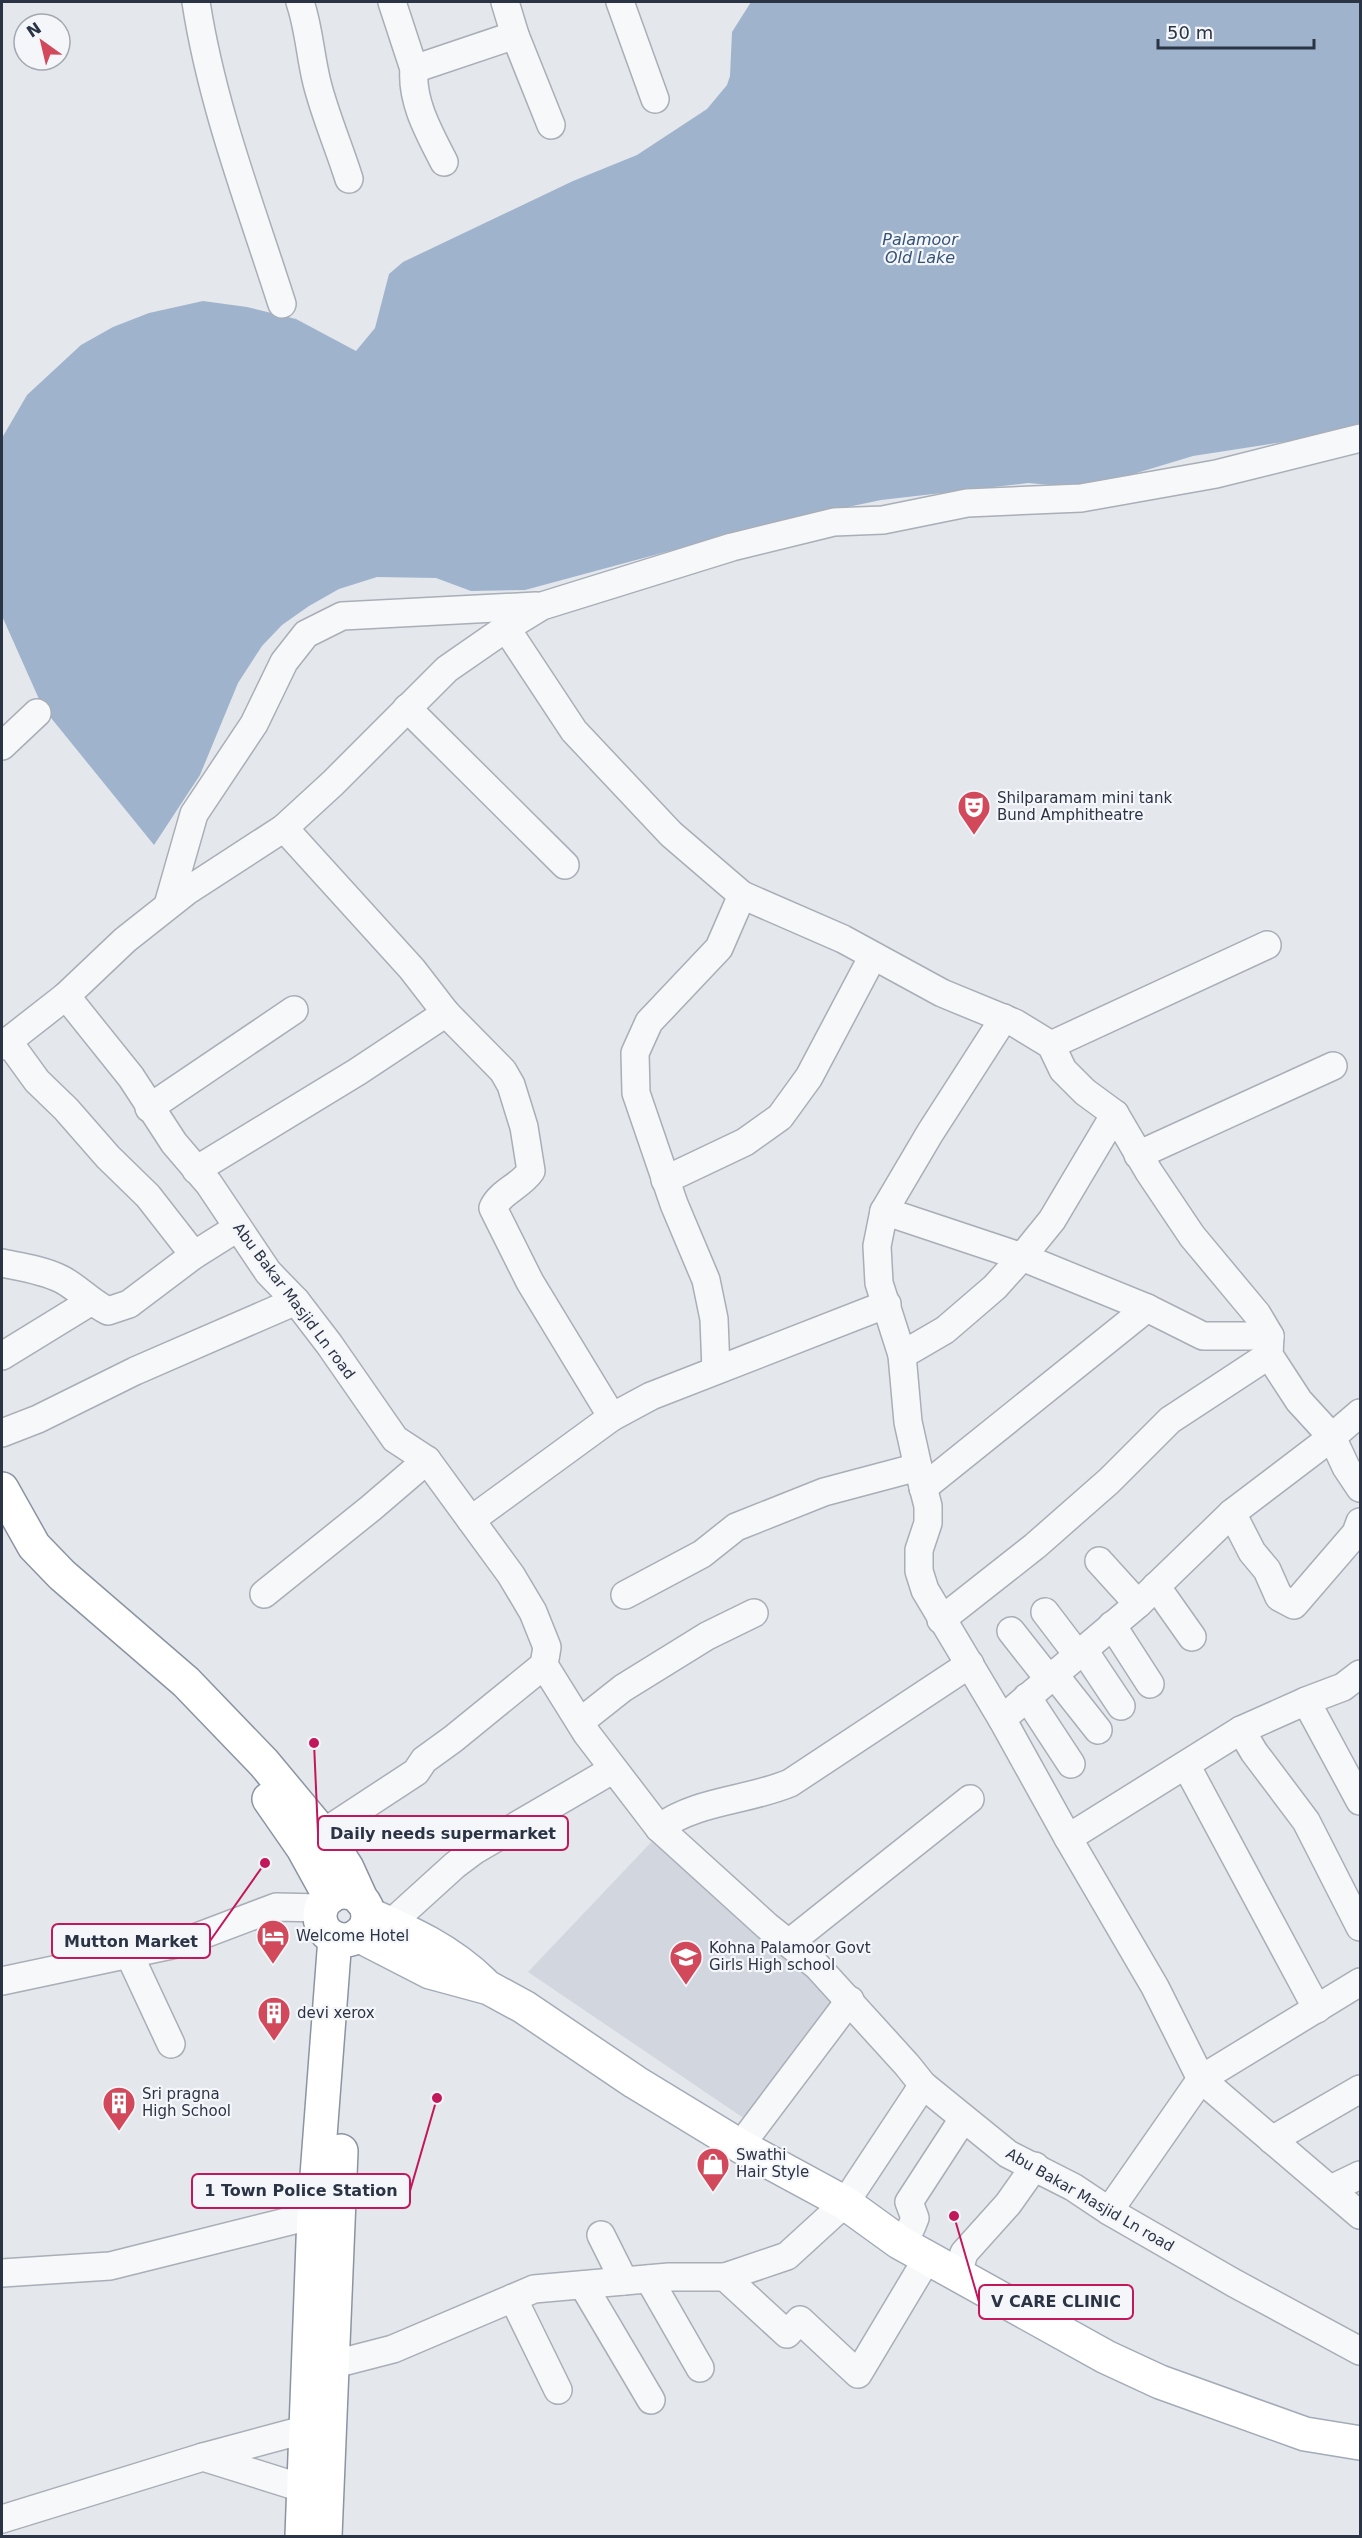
<svg xmlns="http://www.w3.org/2000/svg" width="1362" height="2538" font-family="'DejaVu Sans',sans-serif">
<style>
.built{fill:#d2d6de}
.water{fill:#9fb4cc}
.lines{fill:none;stroke-linecap:round;stroke-linejoin:round}
.minor-casing{stroke:#a9aeb7;stroke-width:30}
.major-casing{stroke:#a3abb8;stroke-width:36}
.highway-casing{stroke:#8b94a3;stroke-width:36}
.minor{stroke:#f7f8fa;stroke-width:27}
.major{stroke:#fff;stroke-width:33}
.highway{stroke:#fff;stroke-width:33}
.labels{text-anchor:middle;dominant-baseline:central;stroke-width:4.5;stroke-linejoin:round;paint-order:stroke}
.poi-label{font-size:15px;fill:#2b3445;stroke:#f4f6f9;text-anchor:start}
.street-label{font-size:15px;fill:#2b3445;stroke:#f4f6f9}
.water-label{font-size:16px;font-style:italic;fill:#34527a;stroke:#f4f6f9}
.leader{fill:none;stroke:#c2185b;stroke-width:2}
.callout-dot{fill:#c2185b;stroke:#f4f6f9;stroke-width:2}
.callout{fill:#f4f6f9;stroke:#c2185b;stroke-width:2}
.callout-label{font-size:16px;text-anchor:middle;font-weight:bold;fill:#2b3445}
</style>
<rect width="100%" height="100%" fill="#e4e7ec"/>
<polygon class="built" points="658,1835 840,2000 748,2121 528,1972"/>
<polygon class="water" points="751,2 1360,2 1360,430 1193,456 1087,488 1028,483 881,500 777,522 525,590 471,591 436,578 377,577 339,589 309,606 282,625 262,646 238,683 200,775 154,845 43,708 2,616 2,438 27,395 81,345 113,327 149,313 203,301 247,307 296,319 356,351 375,328 389,274 403,262 573,181 637,155 707,109 727,85 730,76 732,32"/>
<g class="lines">
<g class="minor-casing">
<g id="minor">
<path d="M196 2C212 106 250 204 282 304"/>
<path d="M300 2C309 28 310 55 317 83 325 115 339 147 349 179"/>
<path d="M392 2 414 69C411 102 430 134 444 162"/>
<polyline points="505,2 515,35 551,125"/>
<polyline points="620,2 655,99"/>
<polyline points="414,69 515,35"/>
<polyline points="506,628 574,731 671,834 742,895 843,939 942,993 1015,1023 1051,1045 1063,1070 1085,1092 1115,1114 1149,1172 1192,1236 1257,1314 1270,1336 1269,1355 1299,1401 1332,1437 1346,1467 1360,1488"/>
<polyline points="407,708 565,865"/>
<polyline points="2,746 37,713"/>
<path d="M284 828 412 969 446 1013 503 1071 511 1085 524 1127 531 1171C521 1186 500 1192 493 1208L530 1282 612 1417 471 1520"/>
<polyline points="168,905 194,814 254,724 284,662 306,634 342,616 536,606"/>
<polyline points="66,996 131,1077 174,1143 209,1184 268,1272 296,1301 329,1344 395,1439 427,1460 511,1575 533,1612 547,1647 544,1665 587,1734 659,1828 767,1926 817,1966 907,2065 923,2085 1008,2154 1073,2187 1109,2211 1234,2283 1360,2351"/>
<polyline points="8,1041 37,1081 66,1109 108,1157 148,1196 194,1255"/>
<polyline points="1051,1045 1267,945"/>
<polyline points="2,1046 66,996 125,940 187,891 284,828 333,783 447,669 506,628 542,606 732,547 834,522 883,520 967,503 1081,498 1216,474 1360,438"/>
<polyline points="149,1108 294,1010"/>
<polyline points="1138,1155 1333,1066"/>
<polyline points="196,1170 357,1072 446,1013"/>
<polyline points="665,1180 745,1142 780,1117 809,1077 873,956"/>
<polyline points="884,1211 1022,1257 1147,1308"/>
<path d="M2 1263C21 1267 43 1270 61 1279 77 1287 90 1302 108 1311L129 1304 194 1255 237 1228"/>
<polyline points="902,1355 879,1283 877,1246 884,1211 930,1133 1004,1018"/>
<polyline points="2,1356 90,1302"/>
<polyline points="716,1370 714,1319 706,1280 674,1204 636,1093 635,1053 649,1022 719,948 742,895"/>
<polyline points="612,1417 651,1396 887,1304"/>
<polyline points="2,1433 38,1419 135,1371 296,1301"/>
<polyline points="918,1467 908,1422 902,1355 945,1330 995,1287 1022,1257 1052,1220 1115,1114"/>
<polyline points="923,1488 1147,1308 1203,1336 1270,1336"/>
<polyline points="1232,1513 1332,1437 1360,1413"/>
<polyline points="1099,1561 1138,1604"/>
<polyline points="1156,1586 1192,1637"/>
<polyline points="264,1594 371,1508 427,1460"/>
<polyline points="625,1595 702,1554 736,1527 824,1492 918,1467 928,1506 928,1523 919,1550 919,1571 925,1590 1002,1719"/>
<polyline points="1045,1612 1077,1654"/>
<polyline points="941,1620 1035,1546 1109,1481 1170,1420 1269,1355"/>
<polyline points="1112,1625 1150,1684"/>
<polyline points="1011,1631 1048,1678"/>
<polyline points="1083,1649 1121,1706"/>
<polyline points="1053,1673 1098,1730"/>
<polyline points="1360,1674 1343,1687 1306,1701 1241,1730 1254,1752 1306,1821 1360,1927"/>
<polyline points="1027,1697 1071,1764"/>
<polyline points="1306,1701 1360,1801"/>
<polyline points="580,1722 623,1688 707,1636 754,1613"/>
<polyline points="1241,1730 1068,1838 1155,1987 1201,2079 1360,1982"/>
<polyline points="1186,1765 1317,2009"/>
<path d="M659 1828C697 1800 747 1801 790 1783L970 1664"/>
<polyline points="323,1833 416,1772 424,1760 453,1739 544,1665"/>
<polyline points="1068,1838 1002,1719 1138,1604 1232,1513 1252,1552 1267,1570 1279,1597 1294,1605 1356,1533 1360,1522"/>
<polyline points="390,1924 455,1865 475,1850 612,1770"/>
<polyline points="789,1943 970,1799"/>
<polyline points="129,1954 171,2044"/>
<polyline points="2,1981 181,1943 276,1907 322,1908"/>
<polyline points="1272,2140 1360,2089"/>
<polyline points="740,2146 850,2000"/>
<polyline points="1331,2189 1360,2175"/>
<polyline points="1109,2211 1201,2079 1360,2215"/>
<polyline points="601,2235 624,2281"/>
<polyline points="899,2242 911,2228 915,2218 909,2202 963,2119"/>
<polyline points="2,2273 110,2266 314,2215"/>
<polyline points="958,2274 964,2253 1008,2204 1035,2166"/>
<polyline points="725,2277 787,2334 800,2320 858,2374 928,2257"/>
<polyline points="649,2279 700,2368"/>
<polyline points="583,2285 651,2400"/>
<polyline points="513,2298 558,2390"/>
<polyline points="331,2365 393,2349 534,2289 669,2277 725,2277 787,2256 845,2203 923,2085"/>
<polyline points="203,2457 307,2429"/>
<polyline points="2,2519 203,2457 305,2489"/>
</g>
</g>
<g class="major-casing">
<g id="major">
<path d="M368 1914C411 1933 449 1950 483 1983"/>
<polyline points="358,1935 430,1972 489,1988 524,2007 635,2082 740,2146 845,2203 899,2242 1106,2357 1160,2382 1305,2434 1360,2443"/>
</g>
</g>
<g class="highway-casing">
<g id="highway">
<polyline points="2,1489 34,1546 62,1575 186,1682 264,1763 333,1846 347,1868 362,1901"/>
<polyline points="269,1799 303,1848 330,1897"/>
<circle cx="344" cy="1916" r="24"/>
<polyline points="302,2536 314,2215 335,1938"/>
<polyline points="325,2536 341,2151"/>
</g>
</g>
<use href="#minor" class="minor"/>
<use href="#major" class="major"/>
<use href="#highway" class="highway"/>
</g>
<defs>
<g id="theatre-pin" transform="scale(1.725)"><path d="M0 17L-7.5 6A9.5 9.5 0 1 1 7.5 6Z" fill="#d1495b" stroke="#f4f6f9"/><path d="M-5-5.5Q0-4 5-5.5V0Q5 5 0 6Q-5 5-5 0ZM-3.3-2.5H-1v1.5H-3.3ZM1-2.5H3.3v1.5H1ZM-2.8 1Q0 5.5 2.8 1Z" fill="#fff"/></g>
<g id="hotel-pin" transform="scale(1.725)"><path d="M0 17L-7.5 6A9.5 9.5 0 1 1 7.5 6Z" fill="#d1495b" stroke="#f4f6f9"/><path d="M-6-4.5h1.5V1H6V5H4.5V3h-9V5H-6ZM-4 0a1.8 1.8 0 1 1 3.6 0ZM.5 0V-2.5h3Q6-2.5 6 0Z" fill="#fff"/></g>
<g id="school-pin" transform="scale(1.725)"><path d="M0 17L-7.5 6A9.5 9.5 0 1 1 7.5 6Z" fill="#d1495b" stroke="#f4f6f9"/><path d="M0-5L7-2L0 1L-7-2ZM-4 1L0 2.5L4 1V4Q0 6-4 4Z" fill="#fff"/></g>
<g id="building-pin" transform="scale(1.725)"><path d="M0 17L-7.5 6A9.5 9.5 0 1 1 7.5 6Z" fill="#d1495b" stroke="#f4f6f9"/><path d="M-4-6H4V6H1V3H-1V6H-4ZM-2.5-4.3h1.7v1.8h-1.7ZM.8-4.3h1.7v1.8H.8ZM-2.5-1h1.7V.8h-1.7ZM.8-1h1.7V.8H.8Z" fill="#fff"/></g>
<g id="shop-pin" transform="scale(1.725)"><path d="M0 17L-7.5 6A9.5 9.5 0 1 1 7.5 6Z" fill="#d1495b" stroke="#f4f6f9"/><path d="M-5-2.5h2.3a2.7 3.5 0 0 1 5.4 0H5L5.5 6h-11ZM-1.5-2.5h3a1.5 2.3 0 0 0-3 0Z" fill="#fff"/></g>
</defs>
<g fill-rule="evenodd">
<use href="#theatre-pin" x="974" y="807"/>
<use href="#hotel-pin" x="273" y="1936"/>
<use href="#school-pin" x="686" y="1957"/>
<use href="#building-pin" x="274" y="2013"/>
<use href="#building-pin" x="119" y="2103"/>
<use href="#shop-pin" x="713" y="2164"/>
</g>
<g class="labels">
<g class="poi-label">
<text x="997" y="798">Shilparamam mini tank<tspan x="997" dy="17">Bund Amphitheatre</tspan></text>
<text x="296" y="1936">Welcome Hotel</text>
<text x="709" y="1948">Kohna Palamoor Govt<tspan x="709" dy="17">Girls High school</tspan></text>
<text x="297" y="2013">devi xerox</text>
<text x="142" y="2094">Sri pragna<tspan x="142" dy="17">High School</tspan></text>
<text x="736" y="2155">Swathi<tspan x="736" dy="17">Hair Style</tspan></text>
</g>
<g class="street-label">
<text transform="translate(294 1301) rotate(53)">Abu Bakar Masjid Ln road</text>
<text transform="translate(1090 2200) rotate(30)">Abu Bakar Masjid Ln road</text>
</g>
<g class="water-label">
<text x="920" y="239">Palamoor<tspan x="920" dy="18">Old Lake</tspan></text>
</g>
</g>
<path class="leader" d="M314 1743L318 1833M265 1863L210 1941M437 2098L410 2191M954 2216L979 2302"/>
<g class="callout-dot">
<circle cx="314" cy="1743" r="6"/>
<circle cx="265" cy="1863" r="6"/>
<circle cx="437" cy="2098" r="6"/>
<circle cx="954" cy="2216" r="6"/>
</g>
<g class="callout">
<rect x="318" y="1816" width="250" height="34" rx="6"/>
<rect x="52" y="1924" width="158" height="34" rx="6"/>
<rect x="192" y="2174" width="218" height="34" rx="6"/>
<rect x="979" y="2285" width="154" height="34" rx="6"/>
</g>
<g class="callout-label">
<text x="443" y="1839">Daily needs supermarket</text>
<text x="131" y="1947">Mutton Market</text>
<text x="301" y="2196">1 Town Police Station</text>
<text x="1056" y="2307">V CARE CLINIC</text>
</g>
<rect width="1362" height="2538" fill="none" stroke="#2b3445" stroke-width="6"/>
<g transform="translate(42 42) rotate(326)"><circle r="28" fill="#f4f6f9" stroke="#a4a8b1" stroke-width="1.5"/>
<path d="M0-4.5L10 22L0 15L-10 22Z" fill="#d1495b"/>
<text y="-9" font-size="16" font-weight="bold" text-anchor="middle" fill="#2b3445">N</text>
</g>
<path d="M1158 39v9h156v-9" fill="none" stroke="#2b3445" stroke-width="3"/>
<text x="1167" y="39" font-size="18" fill="#2b3445" stroke="#f4f6f9" stroke-width="4.5" paint-order="stroke">50 m</text>
</svg>
